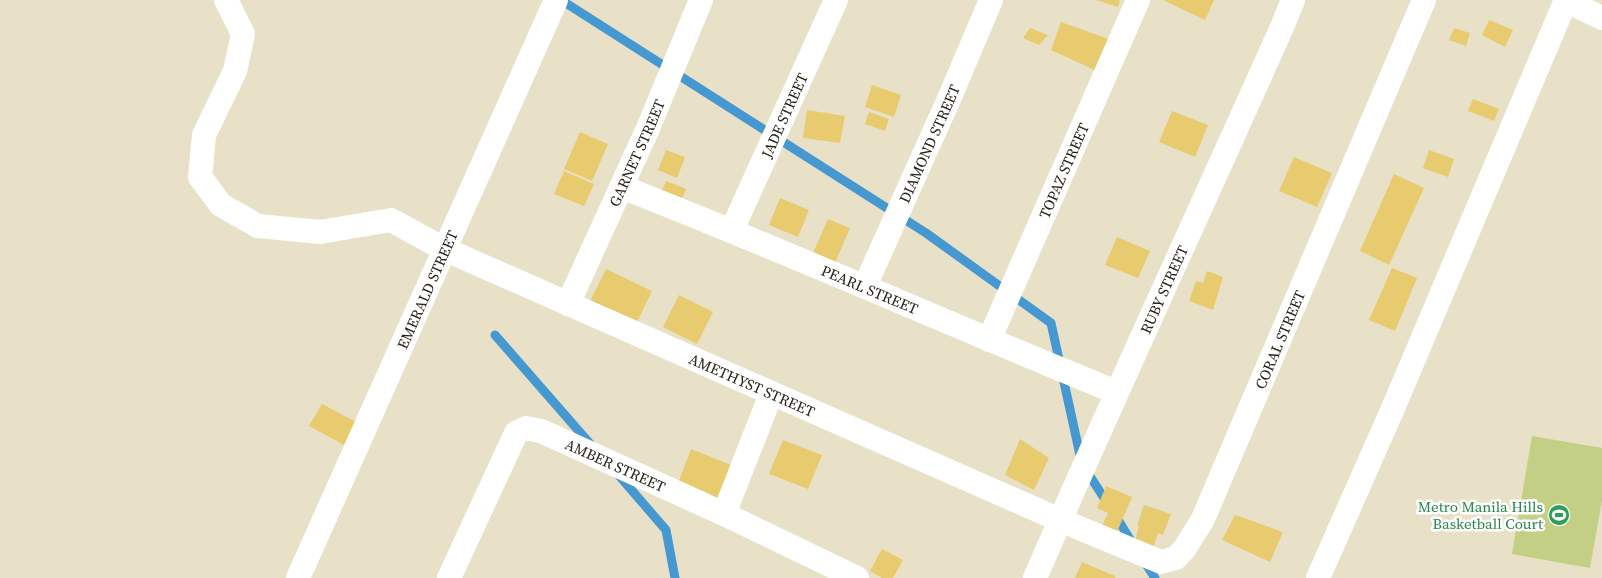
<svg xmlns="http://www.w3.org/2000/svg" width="1602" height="578" font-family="'Source Serif 4',serif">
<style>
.green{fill:#c3cf84}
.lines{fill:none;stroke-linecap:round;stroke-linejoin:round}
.stream{stroke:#4698d0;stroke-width:9}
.building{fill:#e8ca6f}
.street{stroke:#fff;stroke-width:24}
.labels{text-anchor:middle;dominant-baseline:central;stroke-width:5;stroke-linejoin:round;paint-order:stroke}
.street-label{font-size:15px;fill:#262319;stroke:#fff}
.leisure-label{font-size:15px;fill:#27864d;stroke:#fff;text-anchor:end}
</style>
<rect width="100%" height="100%" fill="#e9e1c7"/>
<polygon class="green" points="1532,436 1602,448 1602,500 1590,568 1512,554"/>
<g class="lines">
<g class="stream">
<polyline points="561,0 926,233 1051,323 1082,464 1108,504"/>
<polyline points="495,335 592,446"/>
<polyline points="616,472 666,530 675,578"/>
<polyline points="1115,515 1133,544"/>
<polyline points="1144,561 1155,578"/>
</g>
</g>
<g class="building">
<polygon points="1096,0 1120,0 1118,7"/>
<polygon points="1163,0 1214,0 1205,20"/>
<polygon points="1489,20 1513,30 1505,47 1482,35"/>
<polygon points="1061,22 1114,41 1097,71 1051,50"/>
<polygon points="1030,28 1048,35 1039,45 1023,38"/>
<polygon points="1454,28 1470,33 1466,46 1449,40"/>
<polygon points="872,85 901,95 894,117 865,107"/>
<polygon points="1473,99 1499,109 1494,121 1468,111"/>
<polygon points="807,110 845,116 840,143 803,138"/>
<polygon points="1172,111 1208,125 1195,157 1159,142"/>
<polygon points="869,112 889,119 885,131 865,124"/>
<polygon points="580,132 608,144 592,181 564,169"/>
<polygon points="666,150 685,157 677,178 658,170"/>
<polygon points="1429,150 1454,159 1448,177 1423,168"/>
<polygon points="1294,157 1332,173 1317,207 1279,191"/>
<polygon points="564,171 594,184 584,206 554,194"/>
<polygon points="1394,174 1424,188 1389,265 1360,251"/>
<polygon points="666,181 686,189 681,201 661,193"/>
<polygon points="780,198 809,210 798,237 769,225"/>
<polygon points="828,219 850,228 832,270 810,260"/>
<polygon points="1117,237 1150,251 1138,278 1105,265"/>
<polygon points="1392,268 1417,278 1395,331 1369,320"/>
<polygon points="606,269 652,291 634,328 588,305"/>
<polygon points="1207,271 1223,277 1213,310 1189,301 1196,281 1203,283"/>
<polygon points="679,295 713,312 697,344 663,327"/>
<polygon points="322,404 356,422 344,445 309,426"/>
<polygon points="1020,439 1049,458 1034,490 1005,475"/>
<polygon points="783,440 822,455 808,489 769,474"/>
<polygon points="691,449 736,467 722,504 677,486"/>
<polygon points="1106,486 1132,497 1117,532 1102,526 1108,513 1097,508"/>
<polygon points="1144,505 1171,514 1163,535 1158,533 1153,548 1135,541 1139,526 1137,526"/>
<polygon points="1235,515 1283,532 1270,562 1222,540"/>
<polygon points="882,549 903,560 893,578 882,578 870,571"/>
<polygon points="1082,562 1115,576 1115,578 1075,578"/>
</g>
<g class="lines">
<g class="street">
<path id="s1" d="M226 0 243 34 235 71 204 135 200 177 221 205 258 226 320 232 391 220 444 249 1060 520 1161 562 1176 558 1185 548 1203 519 1424 0"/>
<polyline points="1566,1 1602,18"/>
<path id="s2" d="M622 187C788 252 951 325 1116 392"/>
<path id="s3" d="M732 230 836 0"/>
<path id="s4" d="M865 286 949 99 991 0"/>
<path id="s5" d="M568 304 649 126 701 0"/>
<path id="s6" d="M989 340 1138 0"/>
<polyline points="724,514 771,394"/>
<path id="s7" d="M298 578 556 0"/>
<path id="s8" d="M449 578 516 433 526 428 541 431 724 514 857 578"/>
<path id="s9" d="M1035 578C1115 393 1200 211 1282 27L1293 0"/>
<polyline points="1318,578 1394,406 1566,0"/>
</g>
</g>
<defs>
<g id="stadium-disc" transform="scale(1.125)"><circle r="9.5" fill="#2e9e5b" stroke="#fff"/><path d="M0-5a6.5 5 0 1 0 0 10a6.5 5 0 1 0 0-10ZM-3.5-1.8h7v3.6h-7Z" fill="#fff"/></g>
</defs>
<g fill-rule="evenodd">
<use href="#stadium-disc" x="1559" y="515"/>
</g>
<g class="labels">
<g class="street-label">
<text stroke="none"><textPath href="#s3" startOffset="126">JADE STREET</textPath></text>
<text stroke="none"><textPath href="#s4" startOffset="156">DIAMOND STREET</textPath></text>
<text stroke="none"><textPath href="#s5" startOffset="166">GARNET STREET</textPath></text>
<text stroke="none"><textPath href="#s6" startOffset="185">TOPAZ STREET</textPath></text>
<text stroke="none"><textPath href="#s2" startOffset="268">PEARL STREET</textPath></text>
<text stroke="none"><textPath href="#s7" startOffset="316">EMERALD STREET</textPath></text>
<text stroke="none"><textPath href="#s9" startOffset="316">RUBY STREET</textPath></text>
<text stroke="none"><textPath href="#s1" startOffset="1502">CORAL STREET</textPath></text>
<text stroke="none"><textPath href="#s1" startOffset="798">AMETHYST STREET</textPath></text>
<text stroke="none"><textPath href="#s8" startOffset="268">AMBER STREET</textPath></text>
</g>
<g class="leisure-label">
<text x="1543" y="506">Metro Manila Hills<tspan x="1543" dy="17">Basketball Court</tspan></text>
</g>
</g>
</svg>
